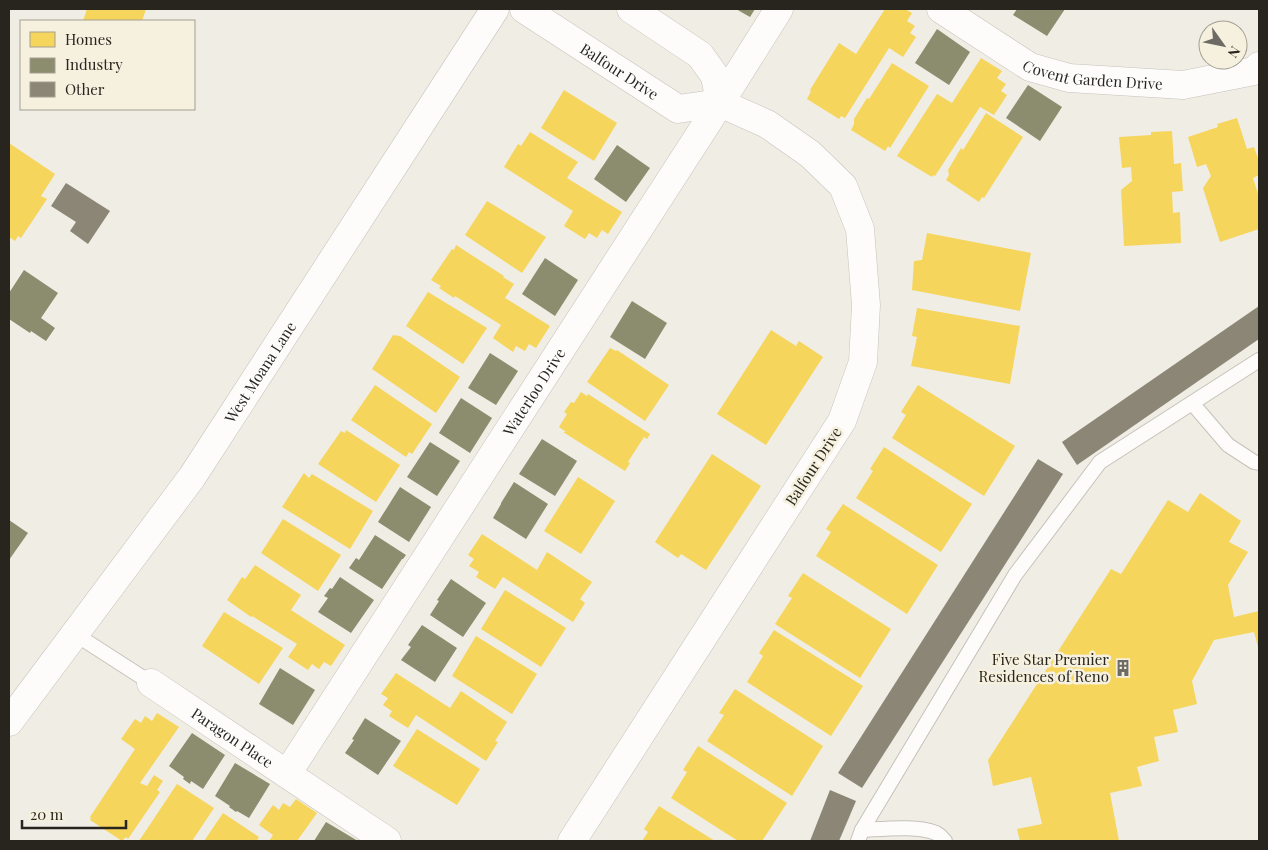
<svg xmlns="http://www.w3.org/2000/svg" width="1268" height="850" font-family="'Playfair Display',serif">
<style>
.homes{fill:#f6d55c}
.industry{fill:#8c8c6e}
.building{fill:#8b8676}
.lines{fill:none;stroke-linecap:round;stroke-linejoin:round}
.service-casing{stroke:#c5c2ba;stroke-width:16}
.minor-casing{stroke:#c5c2ba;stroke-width:29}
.tertiary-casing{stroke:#c5c2ba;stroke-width:29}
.service{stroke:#fdfcfb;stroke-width:14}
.minor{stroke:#fdfcfb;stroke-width:28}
.tertiary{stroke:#fdfcfb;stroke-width:28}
.labels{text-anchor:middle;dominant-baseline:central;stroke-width:5;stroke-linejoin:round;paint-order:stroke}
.street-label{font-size:15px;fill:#27251e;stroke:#f6f0de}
.poi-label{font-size:15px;fill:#27251e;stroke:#f6f0de;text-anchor:end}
</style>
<rect width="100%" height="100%" fill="#f0ede4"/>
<g class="homes">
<polygon points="87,9 146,9 142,21 83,21"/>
<polygon points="885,9 905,9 912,13 907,21 915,26 910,33 916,37 903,57 889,48 845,118 841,116 839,119 807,99 811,91 810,90 839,43 856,54"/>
<polygon points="981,58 1002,71 997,78 1006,84 1001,91 1007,95 994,115 980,107 935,176 933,175 932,177 897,156 937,94 952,103"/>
<polygon points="892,63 929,86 890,148 888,146 885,151 851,130 854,124 854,119 867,98 869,99"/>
<polygon points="564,90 617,123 594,161 541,128"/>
<polygon points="986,113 1023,137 984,198 982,197 979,202 946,180 949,175 948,170 961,148 963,150"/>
<polygon points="1237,118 1247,149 1254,147 1259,161 1259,175 1253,178 1259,197 1259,229 1220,242 1203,188 1211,176 1206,164 1197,167 1188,137 1218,127 1217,124"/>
<polygon points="1172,131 1174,164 1181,163 1183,191 1172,192 1173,213 1180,212 1181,243 1124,246 1121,190 1132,181 1131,167 1122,168 1119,137 1151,135 1151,132"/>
<polygon points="530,132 578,162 567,178 622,212 608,234 602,230 597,238 589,233 585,239 564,226 573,211 504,167 518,144 521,146"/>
<polygon points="9,143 55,174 41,196 47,199 21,238 18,236 15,241 9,237"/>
<polygon points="487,201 546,237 522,273 465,235"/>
<polygon points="927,233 1031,253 1020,311 912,290 914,261 922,260"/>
<polygon points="456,245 504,276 503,277 514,284 505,298 550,326 536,348 529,344 525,351 516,346 513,352 493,338 501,325 455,296 454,298 439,288 441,286 431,280 452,249 454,250"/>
<polygon points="428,292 487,328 463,364 406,326"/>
<polygon points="917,308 1020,326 1010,384 911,366 917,337 912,336"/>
<polygon points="771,330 796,346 799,341 823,357 766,445 717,414"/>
<polygon points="393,335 400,336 460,377 436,413 372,369"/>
<polygon points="610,348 616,351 617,350 669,385 645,421 587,382"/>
<polygon points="375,385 432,424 412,454 409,452 406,457 351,420"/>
<polygon points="918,385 1015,446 984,496 892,438 906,415 901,412"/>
<polygon points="581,392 587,396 588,394 650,434 647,439 644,437 628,462 630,463 625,471 563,432 566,432 559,427 567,414 564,412 571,402 574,403"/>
<polygon points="346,430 400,465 376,502 318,464 341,431 345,433"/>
<polygon points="884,447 972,504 941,552 856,498 873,471 870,469"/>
<polygon points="712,454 761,486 706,570 681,554 678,558 655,542"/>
<polygon points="304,473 309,478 312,474 373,511 350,549 282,507"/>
<polygon points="578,477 615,501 581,554 544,531"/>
<polygon points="1200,493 1241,521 1229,542 1248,552 1228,585 1234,617 1259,611 1259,651 1254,632 1214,640 1192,681 1197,704 1173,710 1178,732 1154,737 1159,761 1137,767 1142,786 1110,793 1119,841 1020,841 1017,829 1042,824 1031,777 993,786 988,760 1111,569 1121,574 1168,500 1188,512"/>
<polygon points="843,504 938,565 907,614 816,556 831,532 826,529"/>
<polygon points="283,519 341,555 318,591 261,553"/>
<polygon points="482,534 537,570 547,552 592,582 580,599 585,603 573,622 503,577 495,589 476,577 479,572 469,566 474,559 468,555"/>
<polygon points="255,565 301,595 291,610 345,645 331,666 324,662 319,669 312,664 308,670 288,657 297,644 252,616 251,617 227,600 242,577 245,579"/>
<polygon points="803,573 891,629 860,678 775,624 792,598 788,596"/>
<polygon points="505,590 566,628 541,667 481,629"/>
<polygon points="224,612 283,648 259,684 202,646"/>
<polygon points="774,630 863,686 831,736 747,682 763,656 759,653"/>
<polygon points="476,636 537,674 512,714 452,676"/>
<polygon points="396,673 450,708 461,691 507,722 495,741 498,742 486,761 416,715 408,728 389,716 392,711 383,705 388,698 381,694"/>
<polygon points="735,689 823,746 792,796 707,741 724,715 719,713"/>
<polygon points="157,713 179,727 140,783 147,786 154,775 163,781 157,790 160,792 128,839 126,837 122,841 90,820 91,818 90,817 135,749 121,739 135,719 141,723 145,716 152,721"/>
<polygon points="417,729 480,769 457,805 393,766"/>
<polygon points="698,746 787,803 762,841 738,841 671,798 687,772 683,770"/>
<polygon points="177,784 214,808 192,841 139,841"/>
<polygon points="296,799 317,813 297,841 269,841 273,835 259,825 273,805 279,810 283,803 290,807"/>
<polygon points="659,806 662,808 715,841 642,841 648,832 644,829"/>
<polygon points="223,813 259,837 257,841 204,841"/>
</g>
<g class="industry">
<polygon points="736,9 755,9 750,17"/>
<polygon points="1017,9 1065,9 1047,36 1013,15"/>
<polygon points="937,29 970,52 949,85 915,63"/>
<polygon points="1028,85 1062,107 1040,141 1006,118"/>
<polygon points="617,145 650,168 626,202 594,179"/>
<polygon points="545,258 578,280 555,316 522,294"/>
<polygon points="24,270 58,293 41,318 55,328 46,341 31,331 30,333 9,319 9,293"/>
<polygon points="632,301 667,323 645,359 610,337"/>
<polygon points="490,353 518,371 496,405 468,388"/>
<polygon points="461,398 492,418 470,453 439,433"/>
<polygon points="542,439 577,461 555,496 519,474"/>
<polygon points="430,442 460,461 437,496 407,477"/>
<polygon points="514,482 548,504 526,539 493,518 501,504 501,503"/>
<polygon points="400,487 431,507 409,542 378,522"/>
<polygon points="9,520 28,533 9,560"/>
<polygon points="375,535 406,555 403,559 402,559 382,589 349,568 356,558 359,560"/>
<polygon points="340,577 374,600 351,633 318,612 328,598 324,596 330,588 332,589"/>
<polygon points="451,579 486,603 463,637 430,615 439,601 437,600"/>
<polygon points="422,625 457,648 435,682 401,660 411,647 408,645"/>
<polygon points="280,668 315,690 293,725 259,704"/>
<polygon points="365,718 401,741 378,775 345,753 354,740 352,739"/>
<polygon points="192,733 225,755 203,789 191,781 190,784 183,779 184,777 169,766"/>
<polygon points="235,763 270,784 249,818 237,811 236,812 229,807 230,806 215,796"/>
<polygon points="326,822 358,841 314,841"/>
</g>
<g class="building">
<polygon points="66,183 110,211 88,244 70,231 76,222 51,206"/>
<polygon points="1259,306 1259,339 1077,465 1062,442"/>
<polygon points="1038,459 1063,474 862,788 838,773"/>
<polygon points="830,790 856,801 839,841 810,841"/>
</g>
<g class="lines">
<g class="service-casing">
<g id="service">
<polyline points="1192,403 1228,445 1254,462 1259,463"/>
<polyline points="75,634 151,683"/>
<path d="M862 830C883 829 918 825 936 833 940 835 942 838 945 841"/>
<polyline points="858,841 862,830 1015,575 1100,462 1259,360"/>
</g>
</g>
<g class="minor-casing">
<g id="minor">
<path id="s1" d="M524 9 678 109 720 103 767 124 810 154 843 186 860 229 866 305 863 362 842 421 572 841"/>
<polyline points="631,9 700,55 715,76 720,103"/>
<path id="s2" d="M941 9 1030 67 1069 78 1183 85 1254 71 1259 66"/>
<path id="s3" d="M151 683 387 841"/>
<path id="s4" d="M287 774 720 103 779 9"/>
</g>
</g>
<g class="tertiary-casing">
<g id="tertiary">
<path id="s5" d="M9 722 192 477 495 9"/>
</g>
</g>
<use href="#service" class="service"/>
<use href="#minor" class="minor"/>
<use href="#tertiary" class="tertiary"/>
</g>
<defs>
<g id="building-bare" transform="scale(1.35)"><path d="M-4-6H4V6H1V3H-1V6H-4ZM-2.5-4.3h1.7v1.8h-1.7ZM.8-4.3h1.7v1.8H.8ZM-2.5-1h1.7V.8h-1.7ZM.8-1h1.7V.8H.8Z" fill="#6d6b63" stroke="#f6f0de" stroke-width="2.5" paint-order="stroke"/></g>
</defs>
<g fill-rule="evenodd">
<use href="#building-bare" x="1123" y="668"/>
</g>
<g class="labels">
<g class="street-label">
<text stroke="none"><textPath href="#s1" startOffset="114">Balfour Drive</textPath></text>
<text stroke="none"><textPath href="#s2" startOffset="170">Covent Garden Drive</textPath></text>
<text stroke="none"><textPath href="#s5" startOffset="431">West Moana Lane</textPath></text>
<text stroke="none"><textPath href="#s4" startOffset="455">Waterloo Drive</textPath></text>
<text transform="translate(813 466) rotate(-57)">Balfour Drive</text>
<text stroke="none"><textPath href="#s3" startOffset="98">Paragon Place</textPath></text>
</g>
<g class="poi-label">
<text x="1109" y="659">Five Star Premier<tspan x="1109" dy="17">Residences of Reno</tspan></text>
</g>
</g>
<rect width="1268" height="850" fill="none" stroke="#27251e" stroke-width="20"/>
<rect x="20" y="20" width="175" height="90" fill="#f6f0de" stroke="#a39f91"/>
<rect x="30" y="32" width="25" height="15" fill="#f6d55c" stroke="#a39f91"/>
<text x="65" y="45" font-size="15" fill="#27251e">Homes</text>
<rect x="30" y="58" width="25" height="15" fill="#8c8c6e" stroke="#a39f91"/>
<text x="65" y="70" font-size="15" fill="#27251e">Industry</text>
<rect x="30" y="82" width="25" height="15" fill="#8b8676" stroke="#a39f91"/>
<text x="65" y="95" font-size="15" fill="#27251e">Other</text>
<g transform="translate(1223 45) rotate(123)"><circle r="24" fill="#f6f0de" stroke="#a39f91"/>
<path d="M0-4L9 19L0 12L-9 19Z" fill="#6d6b63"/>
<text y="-8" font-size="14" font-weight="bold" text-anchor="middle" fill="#27251e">N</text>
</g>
<path d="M22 820v8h104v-8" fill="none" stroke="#27251e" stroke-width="2.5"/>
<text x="30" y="820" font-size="15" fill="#27251e" stroke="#f6f0de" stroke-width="4" paint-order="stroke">20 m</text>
</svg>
